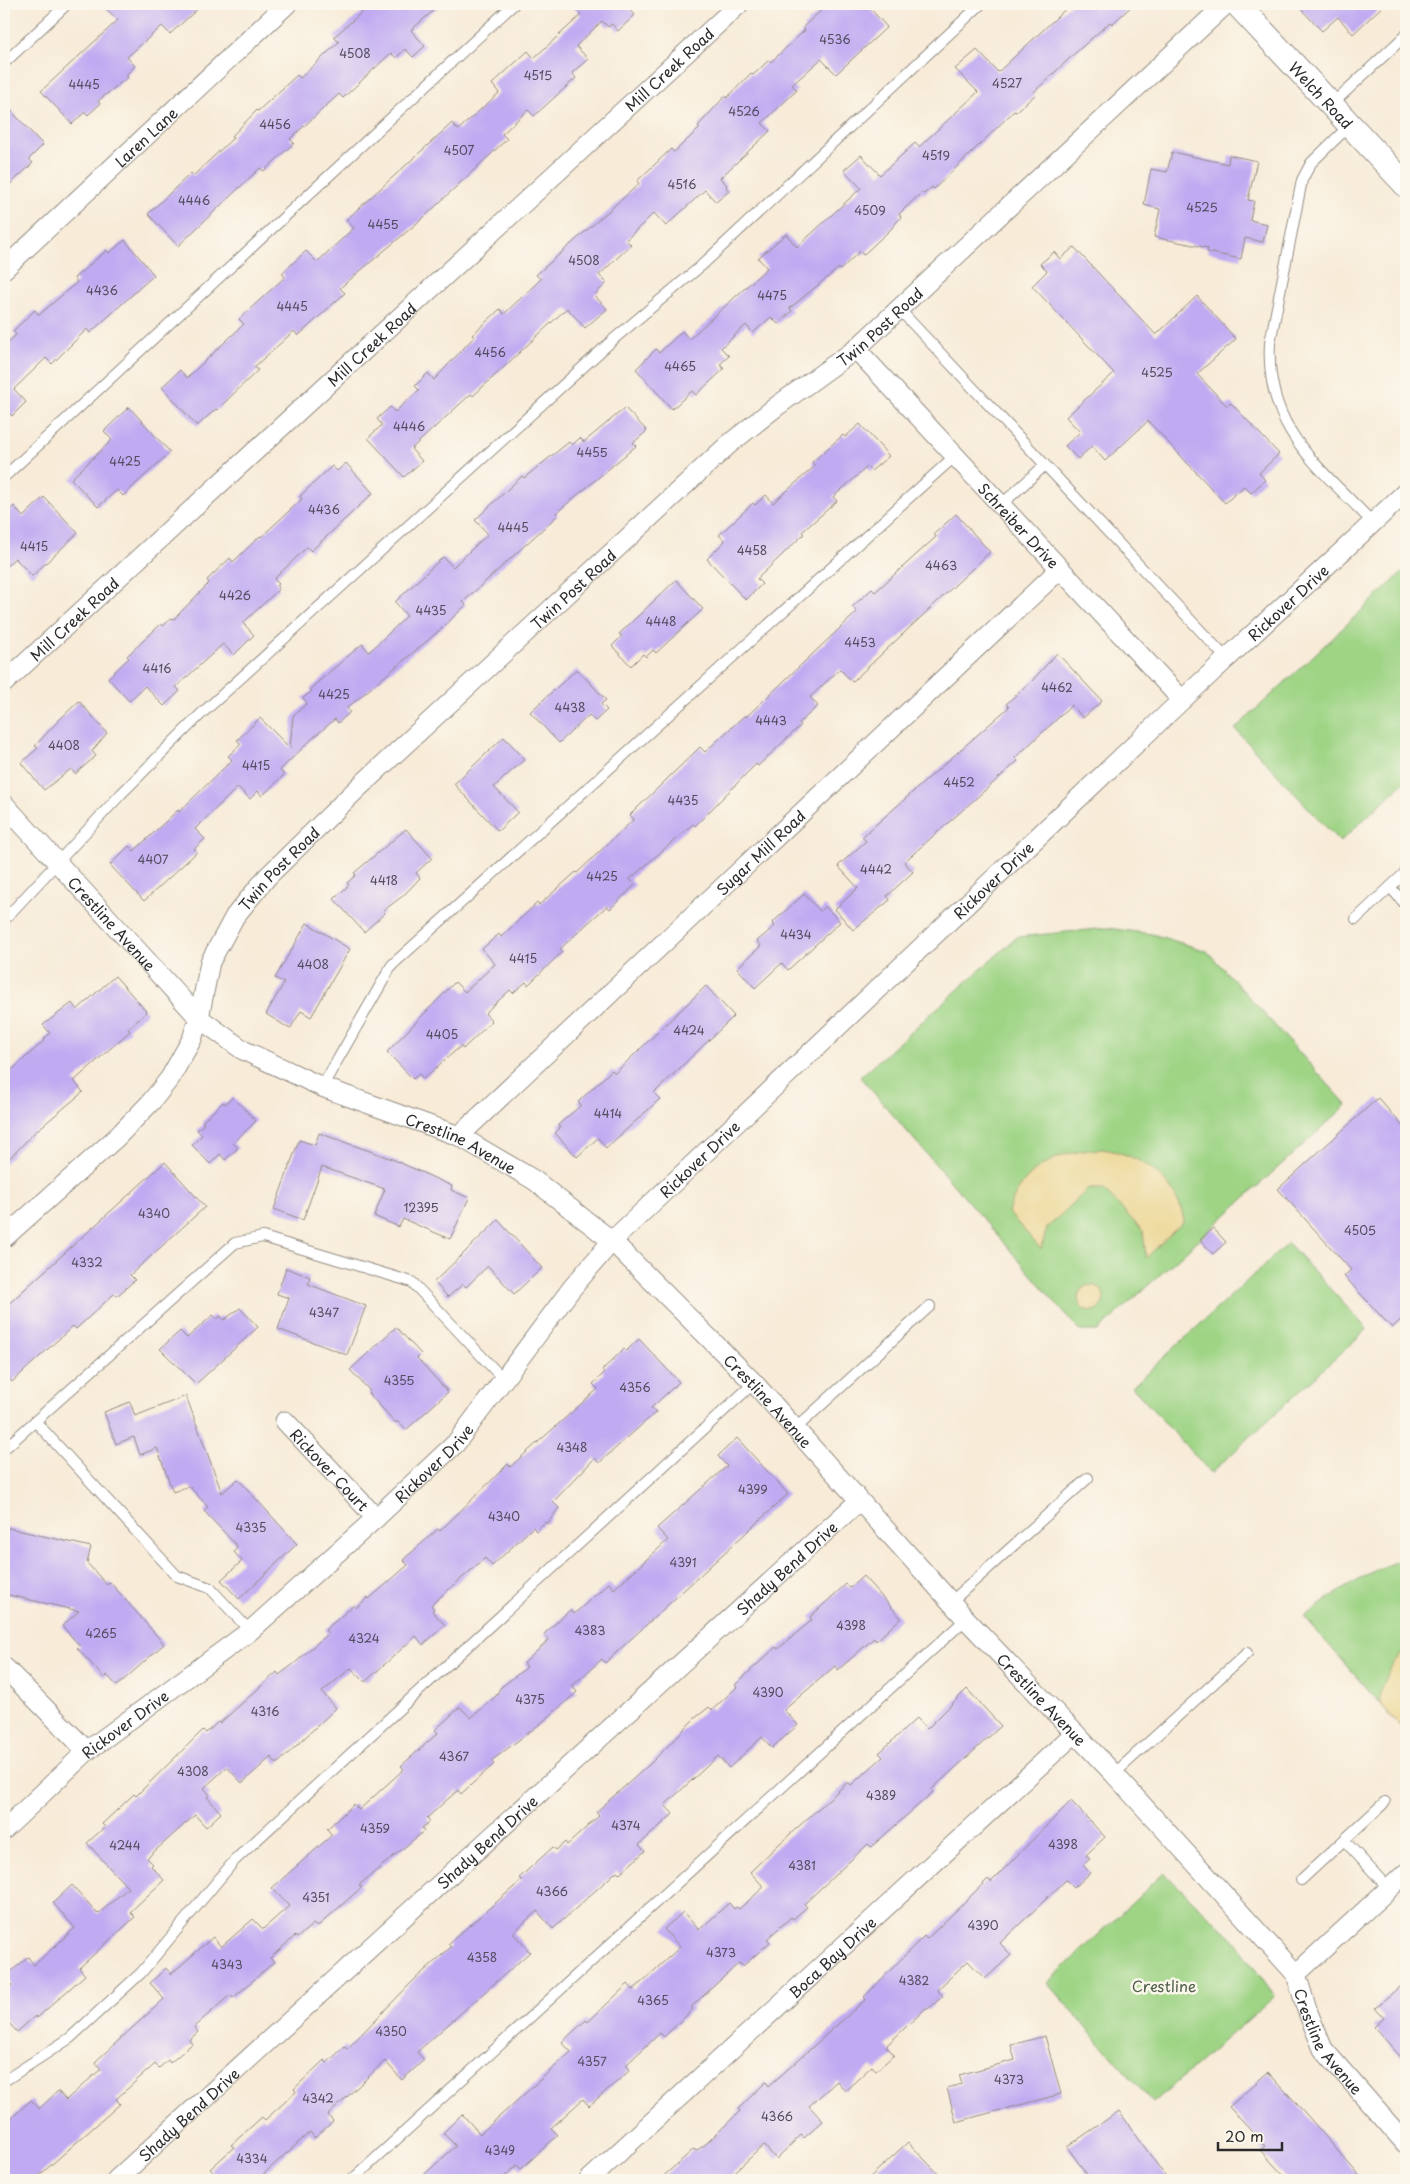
<svg xmlns="http://www.w3.org/2000/svg" width="1410" height="2184" font-family="'Playpen Sans',sans-serif">
<style>
.green{fill:#9fd485;stroke:#658058}
.sand{fill:#eeda9e;stroke:#8c8264}
.building{fill:#c0aaf2}
.lines{fill:none;stroke-linecap:round;stroke-linejoin:round}
.service-casing{stroke:#928b82;stroke-width:12}
.minor-casing{stroke:#928b82;stroke-width:21}
.tertiary-casing{stroke:#928b82;stroke-width:26}
.service{stroke:#fff;stroke-width:10}
.minor{stroke:#fff;stroke-width:19}
.tertiary{stroke:#fff;stroke-width:24}
.labels{text-anchor:middle;dominant-baseline:central;stroke-width:5;stroke-linejoin:round;paint-order:stroke}
.number-label{font-size:12px;fill:#504b5d}
.street-label{font-size:15px;fill:#2b2b2b;stroke:#fbf7ec}
.park-label{font-size:15px;fill:#4e5e46;stroke:#fbf7ec}
</style>
<rect width="100%" height="100%" fill="#fbf7ec"/>
<filter id="ink" filterUnits="userSpaceOnUse"><feTurbulence type="fractalNoise" baseFrequency=".02" numOctaves="2"/><feDisplacementMap in="SourceGraphic" scale="10" xChannelSelector="R" yChannelSelector="G"/><feConvolveMatrix kernelMatrix="1 2 1 2 8 2 1 2 1" color-interpolation-filters="sRGB"/></filter>
<filter id="wash" filterUnits="userSpaceOnUse"><feTurbulence type="fractalNoise" baseFrequency=".0096" numOctaves="4" result="noise"/><feDisplacementMap in="SourceGraphic" scale="20" xChannelSelector="R" yChannelSelector="G"/><feGaussianBlur stdDeviation="1.12" result="paint"/><feColorMatrix in="noise" values="0 0 0 0 0 0 0 0 0 0 0 0 0 0 0 0 0 1.4 0 .05"/><feComposite in="paint" operator="in"/></filter>
<g filter="url(#wash)">
<rect width="100%" height="100%" fill="#f8ebd8"/>
<g class="green">
<polygon points="1406,569 1406,780 1340,842 1235,729"/>
<polygon points="1107,928 1152,934 1207,951 1347,1105 1098,1331 1080,1331 860,1077 1017,937"/>
<polygon points="1288,1243 1367,1329 1211,1473 1132,1387"/>
<path d="M1406 1558V1732L1304 1617C1336 1592 1368 1571 1406 1558Z"/>
<polygon points="1164,1873 1234,1939 1275,1996 1153,2103 1047,1983"/>
</g>
<g class="sand">
<path d="M1102 1149C1141 1154 1177 1180 1184 1221L1146 1258 1143 1231 1103 1189H1088L1047 1228 1041 1249 1008 1212C1023 1167 1058 1151 1102 1149Z"/>
<circle cx="1091" cy="1298" r="13"/>
<path d="M1406 1649V1732C1399 1724 1387 1715 1382 1705 1374 1688 1395 1660 1406 1649Z"/>
</g>
<g id="blocks">
<g class="building">
<polygon points="101,4 203,4 170,34 162,26 127,57 135,66 126,75 128,77 98,101 100,104 88,115 85,112 72,124 41,91 118,20"/>
<polygon points="371,4 441,4 411,30 425,46 413,57 405,49 396,58 391,53 343,98 339,94 290,139 294,143 264,171 260,168 178,246 148,214 191,173 193,176 233,138 231,137 257,110 258,111 297,75 300,78 339,42 334,37"/>
<polygon points="571,4 625,4 635,15 618,31 612,24 608,27 602,21 576,46 588,59 572,73 576,78 534,116 528,110 502,134 507,139 423,218 340,288 345,293 298,336 294,331 254,367 258,370 217,410 216,409 197,426 162,387 180,370 187,378 244,324 239,319 285,277 282,273 306,251 317,262 354,228 346,220 452,123 458,130 499,93 492,84 528,51 534,58 581,15"/>
<polygon points="828,4 866,4 887,27 836,74 821,59 792,85 797,90 762,123 770,131 720,178 727,185 726,187 729,191 716,202 705,190 666,226 654,213 626,240 631,245 599,275 607,283 594,295 607,309 585,328 567,308 473,396 471,394 411,449 422,461 404,477 368,438 382,425 377,419 390,407 395,412 419,390 415,386 428,373 434,380 474,337 472,335 500,309 504,314 541,279 536,275 639,184 637,181 671,149 674,152 700,128 698,126 725,96 727,98 751,73 753,75 769,60 771,62 805,30 803,27"/>
<polygon points="1071,4 1134,4 1112,24 1110,22 1072,56 1033,93 1035,95 1016,112 1014,111 934,189 932,187 924,194 922,192 899,214 901,217 891,229 863,255 860,251 840,270 839,268 790,308 792,311 778,324 771,317 753,333 746,325 721,348 729,356 720,364 724,369 696,395 692,391 672,409 636,369 656,349 659,353 682,331 689,339 767,268 758,258 786,234 797,247 861,188 844,170 861,155 880,175 915,143 919,147 978,92 955,69 977,50 998,72"/>
<polygon points="1296,4 1385,4 1353,34 1338,17 1322,31"/>
<polygon points="4,103 43,145 29,159 33,163 4,190"/>
<polygon points="1172,152 1228,164 1229,155 1257,161 1248,200 1254,201 1250,220 1267,224 1263,242 1245,238 1241,259 1207,252 1208,248 1154,237 1160,209 1144,205 1151,169 1167,172"/>
<polygon points="125,240 154,275 90,333 87,329 52,364 46,358 14,389 26,402 12,416 4,408 4,346 16,335 13,331 35,310 39,315 77,282 74,278 107,250 109,253"/>
<polygon points="1074,247 1156,335 1197,296 1236,339 1197,374 1227,406 1231,403 1279,454 1259,473 1265,480 1251,493 1244,486 1225,503 1148,421 1105,461 1092,446 1078,459 1065,446 1080,432 1066,417 1114,373 1032,286 1047,271 1040,264 1054,252 1060,259"/>
<polygon points="129,407 170,452 123,496 117,490 98,507 71,479 112,440 104,431"/>
<polygon points="625,408 647,431 633,443 636,446 556,513 558,515 463,602 466,605 440,630 347,708 350,712 338,723 335,719 313,738 280,770 284,775 262,796 258,791 250,799 238,787 195,829 205,839 194,849 197,852 144,901 110,865 129,846 134,851 178,810 179,812 232,760 228,756 241,744 237,740 260,718 290,748 293,716 307,703 303,698 312,691 310,689 362,644 369,652 407,616 395,602 443,557 453,567 488,534 475,520 522,476 524,478 569,442 572,445 580,438 584,442"/>
<polygon points="860,424 889,456 871,471 867,467 833,497 837,501 802,532 804,534 757,579 762,584 746,600 707,559 725,541 719,535 753,503 755,505 766,495 773,503 815,466 812,462 843,435 845,437"/>
<polygon points="346,463 373,493 311,551 307,547 274,579 279,584 277,586 279,589 243,623 254,635 234,655 223,644 176,687 180,691 164,706 145,686 129,701 108,678 129,658 127,656 161,624 163,626 172,618 174,619 209,583 207,580 230,558 233,562 260,536 261,537 302,499 300,496 332,466 337,471"/>
<polygon points="44,497 78,533 32,576 15,558 4,568 4,516 14,506 23,517"/>
<polygon points="956,514 990,552 852,682 840,669 810,697 818,706 799,723 801,725 758,766 756,764 695,826 693,824 630,879 635,885 610,909 607,906 588,923 560,949 562,952 528,985 526,982 513,993 510,990 485,1013 492,1021 463,1049 461,1046 423,1079 419,1074 413,1079 387,1052 455,982 465,992 495,964 482,949 499,934 501,937 537,903 539,905 576,872 577,873 634,819 630,815 700,747 705,752 745,715 746,717 857,612 852,607 872,589 875,592 936,537 934,534"/>
<polygon points="676,580 703,609 656,653 653,650 646,657 643,654 631,666 612,646 622,636 619,634"/>
<polygon points="1057,653 1102,701 1083,718 1072,705 1015,758 1018,761 904,862 913,872 887,896 890,900 853,930 835,909 858,888 838,866 866,841 862,837 1009,707 1006,704 1031,682"/>
<polygon points="577,669 606,700 601,704 607,710 595,721 589,715 559,743 530,712"/>
<polygon points="79,701 107,733 92,751 96,756 75,774 71,769 44,790 21,763 38,748 35,746 58,721"/>
<polygon points="504,737 525,759 494,787 518,812 498,831 454,784"/>
<polygon points="406,829 432,858 416,873 420,878 404,895 383,911 385,913 364,932 334,899 349,885 347,883 356,875 354,873"/>
<polygon points="804,894 820,911 825,906 840,922 788,970 782,963 755,988 737,968 761,946 757,941 775,926 772,923"/>
<polygon points="307,923 350,949 311,1017 301,1011 290,1029 266,1014 284,983 275,978"/>
<polygon points="115,976 147,1012 128,1029 130,1031 74,1081 83,1092 35,1132 4,1164 4,1077 45,1040 44,1039 50,1033 43,1025 72,1003 77,1010"/>
<polygon points="706,986 734,1016 654,1093 660,1099 606,1148 598,1138 577,1157 555,1133 560,1128 558,1125 581,1105 578,1102 612,1070 615,1073"/>
<polygon points="233,1097 256,1121 233,1143 238,1148 225,1160 220,1154 210,1164 192,1145 202,1135 197,1130 204,1124 202,1122 223,1102 225,1104"/>
<polygon points="1378,1098 1406,1130 1406,1315 1392,1328 1344,1276 1351,1270 1278,1189"/>
<polygon points="319,1133 392,1159 452,1186 451,1190 469,1198 450,1239 403,1219 399,1227 374,1216 385,1189 322,1167 303,1220 274,1209 299,1140 315,1145"/>
<polygon points="165,1162 205,1207 130,1275 135,1280 117,1296 115,1293 76,1329 73,1326 12,1382 4,1373 4,1308"/>
<polygon points="498,1220 542,1268 514,1294 488,1266 466,1287 463,1284 448,1297 434,1282"/>
<polygon points="1213,1228 1226,1242 1213,1254 1200,1240"/>
<polygon points="286,1268 310,1277 308,1284 366,1306 347,1355 278,1329 289,1298 277,1294"/>
<polygon points="240,1308 258,1327 196,1384 160,1349 180,1331 187,1338 213,1315 217,1319 221,1316 224,1320"/>
<polygon points="396,1327 421,1354 417,1358 448,1392 406,1430 397,1421 396,1423 368,1393 370,1391 350,1370"/>
<polygon points="639,1339 679,1382 651,1408 656,1412 599,1463 595,1458 553,1502 559,1508 547,1524 545,1522 536,1531 533,1527 492,1566 485,1558 431,1605 434,1609 432,1611 445,1625 423,1645 416,1636 365,1682 351,1668 322,1692 336,1708 277,1764 271,1757 242,1783 227,1767 204,1788 210,1795 207,1797 221,1813 206,1827 195,1815 147,1858 153,1864 151,1866 164,1880 130,1912 135,1917 79,1968 85,1975 37,2018 35,2016 17,2032 4,2017 4,1992 12,1985 5,1977 28,1957 34,1965 75,1928 53,1903 72,1885 98,1914 128,1888 87,1843 105,1827 102,1824 134,1794 136,1796 203,1730 206,1733 218,1722 220,1723 277,1672 279,1675 295,1663 328,1633 325,1630 354,1605 356,1608 368,1597 369,1599 408,1565 403,1560 438,1529 440,1531 508,1464 510,1467 598,1389 593,1384 604,1373 602,1370 624,1349 626,1351"/>
<polygon points="186,1396 222,1493 238,1479 297,1544 239,1599 221,1580 242,1561 234,1552 237,1546 204,1511 208,1507 189,1486 173,1492 157,1448 140,1455 134,1437 116,1444 104,1412 130,1402 135,1416"/>
<polygon points="737,1438 788,1494 605,1663 602,1659 572,1686 577,1692 544,1721 491,1761 494,1764 461,1794 458,1790 427,1818 430,1821 422,1828 424,1831 359,1885 362,1887 317,1927 313,1924 297,1938 295,1936 270,1958 274,1962 248,1985 233,1998 230,1995 194,2027 198,2032 189,2040 192,2044 170,2063 168,2060 159,2068 155,2064 116,2099 120,2104 34,2180 4,2180 4,2125 31,2100 39,2109 58,2091 66,2100 101,2069 95,2062 164,1999 150,1983 166,1968 171,1974 213,1937 221,1947 253,1919 263,1929 289,1906 272,1888 332,1835 327,1829 354,1804 359,1810 404,1769 401,1766 438,1733 435,1730 460,1707 471,1718 496,1696 500,1688 527,1667 524,1663 549,1640 544,1634 570,1610 574,1614 609,1583 614,1589 668,1540 657,1528 727,1466 718,1456"/>
<polygon points="4,1527 91,1547 87,1563 107,1585 110,1582 164,1644 117,1686 107,1675 104,1678 77,1648 80,1646 62,1626 79,1611 4,1594"/>
<polygon points="863,1576 901,1618 876,1641 874,1638 838,1670 835,1666 784,1710 798,1725 772,1748 762,1737 729,1768 718,1756 665,1805 673,1814 639,1845 645,1851 620,1874 617,1871 553,1929 537,1911 513,1933 530,1952 417,2052 424,2060 402,2080 385,2061 328,2115 333,2121 315,2138 310,2132 257,2180 221,2180 210,2169 234,2147 231,2145 262,2117 265,2120 296,2092 294,2089 324,2060 327,2063 345,2046 347,2049 414,1980 451,1947 448,1944 522,1880 519,1878 553,1847 556,1850 565,1842 567,1845 599,1816 596,1812 651,1763 694,1719 709,1707 712,1710 737,1687 735,1685 776,1647 778,1649 812,1620 810,1617 846,1584 850,1588"/>
<polygon points="967,1689 1001,1726 931,1790 933,1792 871,1847 868,1844 804,1904 807,1907 793,1919 791,1917 767,1939 770,1942 743,1966 739,1963 691,2007 693,2009 664,2037 660,2033 626,2065 630,2070 589,2106 583,2099 551,2128 558,2135 521,2169 517,2165 501,2180 418,2180 456,2146 443,2133 462,2114 480,2134 571,2052 562,2042 586,2020 588,2022 628,1984 633,1990 680,1947 664,1929 683,1912 699,1930 729,1903 734,1909 737,1907 739,1909 764,1887 750,1872 778,1845 848,1782 851,1785 883,1757 879,1753 917,1718 927,1729"/>
<polygon points="1071,1801 1105,1837 1086,1855 1090,1859 1083,1865 1090,1873 1074,1888 1066,1880 1000,1943 1011,1955 985,1979 968,1961 937,1990 943,1996 928,2009 926,2008 886,2046 894,2055 876,2071 872,2066 845,2091 837,2081 809,2106 823,2121 804,2138 801,2135 776,2159 764,2145 726,2180 659,2180 694,2149 696,2151 707,2143 740,2111 738,2109 766,2082 769,2086 866,1999 864,1997 924,1936 927,1939 988,1879 991,1882"/>
<polygon points="1406,1981 1406,2063 1374,2027 1384,2018 1375,2008"/>
<polygon points="1045,2036 1061,2094 956,2122 947,2088 962,2084 959,2075 1015,2060 1011,2045"/>
<polygon points="1268,2072 1306,2114 1363,2180 1288,2180 1260,2150 1265,2146 1229,2107"/>
<polygon points="1119,2111 1131,2128 1168,2180 1091,2180 1067,2147"/>
<polygon points="908,2142 944,2180 867,2180"/>
</g>
</g>
</g>
<g filter="url(#ink)">
<use href="#blocks" fill-opacity="0" stroke="#928b82" stroke-width="1"/>
<g class="lines">
<g class="service-casing">
<g id="service">
<polyline points="4,63 67,4"/>
<polyline points="1331,105 1406,35"/>
<path d="M1350 125 1311 163 1302 180 1270 343C1265 430 1319 466 1373 523"/>
<polyline points="899,309 1227,659"/>
<polyline points="4,477 514,4"/>
<polyline points="1001,505 1045,465"/>
<polyline points="1390,887 1406,905"/>
<polyline points="1356,919 1406,872"/>
<polyline points="4,920 121,794 200,715 615,338 701,266 981,4"/>
<polyline points="322,1087 392,965 955,456"/>
<polyline points="35,1421 177,1576 210,1588 250,1631"/>
<polyline points="795,1429 930,1306"/>
<polyline points="4,1449 235,1243 263,1237 412,1282 504,1380"/>
<polyline points="952,1601 1088,1478"/>
<polyline points="1114,1774 1247,1653"/>
<polyline points="1344,1840 1389,1889"/>
<polyline points="1301,1880 1385,1802"/>
<polyline points="4,2081 70,2038 141,1973 235,1860 754,1383"/>
<polyline points="352,2180 966,1619"/>
</g>
</g>
<g class="minor-casing">
<g id="minor">
<path id="s1" d="M4 269 287 4"/>
<path id="s2" d="M856 349 1182 700"/>
<path id="s3" d="M4 683 739 4"/>
<path id="s4" d="M4 804 199 1018 243 1050 322 1087 459 1136 534 1180 612 1241 754 1383 966 1619 1114 1774 1296 1974 1307 2010 1323 2049 1406 2144"/>
<path id="s5" d="M459 1136 1060 569"/>
<path id="s6" d="M4 1238 117 1137 151 1102 170 1078 192 1039 199 1018 210 962 235 916 267 877 358 788 728 445 777 406 856 349 1226 4"/>
<path id="s7" d="M285 1421 376 1518"/>
<polyline points="4,1667 87,1751"/>
<path id="s8" d="M4 1830 87 1751 250 1631 376 1518 456 1443 572 1288 612 1241 1182 700 1406 492"/>
<polyline points="1296,1974 1406,1873"/>
<path id="s9" d="M116 2180 859 1501"/>
<path id="s10" d="M589 2180 1075 1733"/>
</g>
</g>
<g class="tertiary-casing">
<g id="tertiary">
<path id="s11" d="M1237 4 1406 185"/>
</g>
</g>
<use href="#service" class="service"/>
<use href="#minor" class="minor"/>
<use href="#tertiary" class="tertiary"/>
</g>
</g>
<g class="labels">
<g class="number-label">
<text x="835" y="39">4536</text>
<text x="355" y="53">4508</text>
<text x="538" y="75">4515</text>
<text x="1007" y="83">4527</text>
<text x="84" y="84">4445</text>
<text x="744" y="111">4526</text>
<text x="275" y="124">4456</text>
<text x="459" y="150">4507</text>
<text x="936" y="155">4519</text>
<text x="682" y="184">4516</text>
<text x="194" y="200">4446</text>
<text x="1202" y="207">4525</text>
<text x="870" y="210">4509</text>
<text x="383" y="224">4455</text>
<text x="584" y="260">4508</text>
<text x="102" y="290">4436</text>
<text x="772" y="295">4475</text>
<text x="292" y="306">4445</text>
<text x="490" y="352">4456</text>
<text x="680" y="366">4465</text>
<text x="1157" y="372">4525</text>
<text x="409" y="426">4446</text>
<text x="592" y="452">4455</text>
<text x="125" y="461">4425</text>
<text x="324" y="509">4436</text>
<text x="513" y="527">4445</text>
<text x="34" y="546">4415</text>
<text x="752" y="550">4458</text>
<text x="941" y="565">4463</text>
<text x="235" y="595">4426</text>
<text x="431" y="610">4435</text>
<text x="661" y="621">4448</text>
<text x="860" y="642">4453</text>
<text x="157" y="668">4416</text>
<text x="1057" y="687">4462</text>
<text x="334" y="694">4425</text>
<text x="570" y="707">4438</text>
<text x="771" y="720">4443</text>
<text x="64" y="745">4408</text>
<text x="256" y="765">4415</text>
<text x="959" y="782">4452</text>
<text x="683" y="800">4435</text>
<text x="153" y="859">4407</text>
<text x="876" y="869">4442</text>
<text x="602" y="876">4425</text>
<text x="384" y="880">4418</text>
<text x="796" y="934">4434</text>
<text x="523" y="958">4415</text>
<text x="313" y="964">4408</text>
<text x="689" y="1030">4424</text>
<text x="442" y="1034">4405</text>
<text x="608" y="1113">4414</text>
<text x="421" y="1207">12395</text>
<text x="154" y="1213">4340</text>
<text x="1360" y="1230">4505</text>
<text x="87" y="1262">4332</text>
<text x="324" y="1312">4347</text>
<text x="399" y="1380">4355</text>
<text x="635" y="1387">4356</text>
<text x="572" y="1447">4348</text>
<text x="753" y="1489">4399</text>
<text x="504" y="1516">4340</text>
<text x="251" y="1527">4335</text>
<text x="683" y="1562">4391</text>
<text x="851" y="1625">4398</text>
<text x="590" y="1630">4383</text>
<text x="101" y="1633">4265</text>
<text x="364" y="1638">4324</text>
<text x="768" y="1692">4390</text>
<text x="530" y="1699">4375</text>
<text x="265" y="1711">4316</text>
<text x="454" y="1756">4367</text>
<text x="193" y="1771">4308</text>
<text x="881" y="1795">4389</text>
<text x="626" y="1825">4374</text>
<text x="375" y="1828">4359</text>
<text x="1063" y="1844">4398</text>
<text x="125" y="1845">4244</text>
<text x="802" y="1865">4381</text>
<text x="552" y="1891">4366</text>
<text x="316" y="1897">4351</text>
<text x="983" y="1925">4390</text>
<text x="721" y="1952">4373</text>
<text x="482" y="1957">4358</text>
<text x="227" y="1964">4343</text>
<text x="914" y="1980">4382</text>
<text x="653" y="2000">4365</text>
<text x="391" y="2031">4350</text>
<text x="592" y="2061">4357</text>
<text x="1009" y="2079">4373</text>
<text x="318" y="2098">4342</text>
<text x="777" y="2116">4366</text>
<text x="500" y="2150">4349</text>
<text x="252" y="2158">4334</text>
</g>
<g class="street-label">
<text stroke="none"><textPath href="#s3" startOffset="905">Mill Creek Road</textPath></text>
<text stroke="none"><textPath href="#s11" startOffset="124">Welch Road</textPath></text>
<text stroke="none"><textPath href="#s1" startOffset="194">Laren Lane</textPath></text>
<text stroke="none"><textPath href="#s6" startOffset="1282">Twin Post Road</textPath></text>
<text stroke="none"><textPath href="#s3" startOffset="500">Mill Creek Road</textPath></text>
<text stroke="none"><textPath href="#s2" startOffset="240">Schreiber Drive</textPath></text>
<text stroke="none"><textPath href="#s6" startOffset="878">Twin Post Road</textPath></text>
<text stroke="none"><textPath href="#s8" startOffset="1781">Rickover Drive</textPath></text>
<text stroke="none"><textPath href="#s3" startOffset="95">Mill Creek Road</textPath></text>
<text stroke="none"><textPath href="#s5" startOffset="414">Sugar Mill Road</textPath></text>
<text stroke="none"><textPath href="#s6" startOffset="472">Twin Post Road</textPath></text>
<text stroke="none"><textPath href="#s8" startOffset="1376">Rickover Drive</textPath></text>
<text stroke="none"><textPath href="#s4" startOffset="161">Crestline Avenue</textPath></text>
<text stroke="none"><textPath href="#s4" startOffset="581">Crestline Avenue</textPath></text>
<text stroke="none"><textPath href="#s8" startOffset="971">Rickover Drive</textPath></text>
<text stroke="none"><textPath href="#s4" startOffset="986">Crestline Avenue</textPath></text>
<text stroke="none"><textPath href="#s8" startOffset="566">Rickover Drive</textPath></text>
<text stroke="none"><textPath href="#s7" startOffset="66">Rickover Court</textPath></text>
<text stroke="none"><textPath href="#s9" startOffset="908">Shady Bend Drive</textPath></text>
<text stroke="none"><textPath href="#s4" startOffset="1391">Crestline Avenue</textPath></text>
<text stroke="none"><textPath href="#s8" startOffset="161">Rickover Drive</textPath></text>
<text stroke="none"><textPath href="#s9" startOffset="502">Shady Bend Drive</textPath></text>
<text stroke="none"><textPath href="#s10" startOffset="330">Boca Bay Drive</textPath></text>
<text stroke="none"><textPath href="#s4" startOffset="1841">Crestline Avenue</textPath></text>
<text stroke="none"><textPath href="#s9" startOffset="98">Shady Bend Drive</textPath></text>
</g>
<g class="park-label">
<text x="1164" y="1985">Crestline</text>
</g>
</g>
<rect width="1410" height="2184" fill="none" stroke="#fbf7ec" stroke-width="20"/>
<path d="M1218 2142v8h64v-8" fill="none" stroke="#2b2b2b" stroke-width="2.5"/>
<text x="1225" y="2142" font-size="15" fill="#2b2b2b" stroke="#fbf7ec" stroke-width="4" paint-order="stroke">20 m</text>
</svg>
